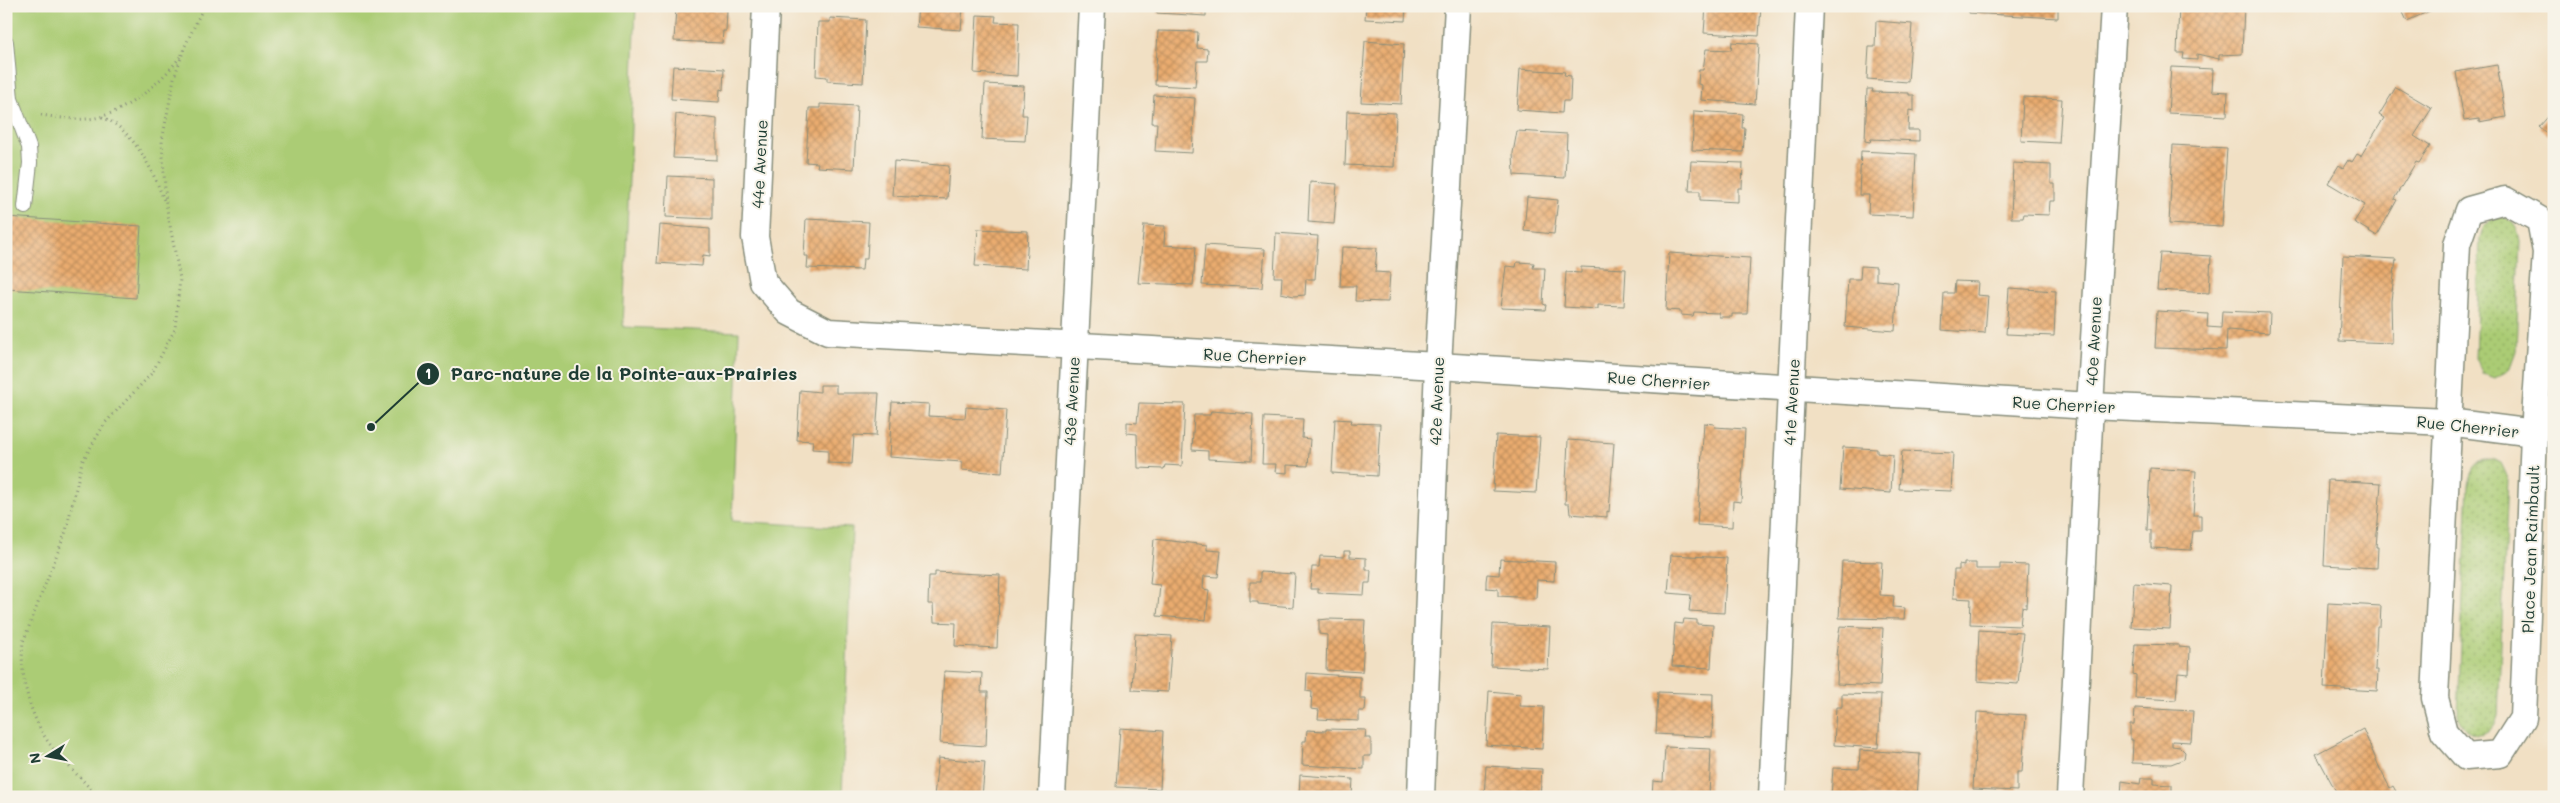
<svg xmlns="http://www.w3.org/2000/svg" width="2560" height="803" font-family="Mali,sans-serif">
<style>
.grass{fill:url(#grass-dots);stroke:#658454}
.park{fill:#abcc74;stroke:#658454}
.building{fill:url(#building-cross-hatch)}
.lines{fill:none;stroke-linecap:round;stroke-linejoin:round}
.service-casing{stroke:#888e7c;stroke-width:16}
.minor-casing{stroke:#888e7c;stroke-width:29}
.path{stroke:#888e7c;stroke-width:3;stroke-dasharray:1 4;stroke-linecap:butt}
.service{stroke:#fff;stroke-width:14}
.minor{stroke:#fff;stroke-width:26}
.labels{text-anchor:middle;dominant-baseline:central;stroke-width:4;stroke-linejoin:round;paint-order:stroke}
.street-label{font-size:16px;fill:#1f3d34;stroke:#f7f3e8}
.leader{fill:none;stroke:#1f3d34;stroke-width:2}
.callout-dot{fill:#1f3d34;stroke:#f7f3e8;stroke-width:2}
.mark-label{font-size:15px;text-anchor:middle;font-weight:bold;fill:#fff}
.callout-label{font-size:18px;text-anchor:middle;font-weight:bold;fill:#1f3d34;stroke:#f7f3e8;stroke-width:4;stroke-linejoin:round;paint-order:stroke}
</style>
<defs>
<pattern id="grass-dots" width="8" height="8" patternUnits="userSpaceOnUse" patternTransform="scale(1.25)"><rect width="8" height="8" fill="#abcc74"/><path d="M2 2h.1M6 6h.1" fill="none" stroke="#8ba760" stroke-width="1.8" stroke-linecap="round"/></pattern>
<pattern id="building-cross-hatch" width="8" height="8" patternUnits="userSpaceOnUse" patternTransform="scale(1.25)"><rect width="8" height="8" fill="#eaac6f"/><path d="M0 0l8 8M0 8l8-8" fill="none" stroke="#bd8d5c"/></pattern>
</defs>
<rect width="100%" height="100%" fill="#f7f3e8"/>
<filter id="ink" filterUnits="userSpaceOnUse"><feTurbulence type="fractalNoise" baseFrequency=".02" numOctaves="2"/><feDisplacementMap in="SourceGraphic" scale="10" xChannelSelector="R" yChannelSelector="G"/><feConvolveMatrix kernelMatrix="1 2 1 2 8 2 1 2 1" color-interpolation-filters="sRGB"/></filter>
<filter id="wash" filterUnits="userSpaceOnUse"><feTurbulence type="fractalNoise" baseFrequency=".0096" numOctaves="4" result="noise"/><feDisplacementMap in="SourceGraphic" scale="20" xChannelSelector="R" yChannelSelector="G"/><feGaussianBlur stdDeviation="1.12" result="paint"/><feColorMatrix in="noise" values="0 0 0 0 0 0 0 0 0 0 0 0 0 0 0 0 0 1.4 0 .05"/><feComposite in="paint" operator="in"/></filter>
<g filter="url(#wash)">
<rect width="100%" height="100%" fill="#f1e0c4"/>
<g class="grass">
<path d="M2494 217C2512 216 2517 226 2520 242L2516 351 2509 370 2495 378 2482 373 2475 358 2480 238 2483 228Z"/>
<path d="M2493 459 2501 463 2508 478 2498 716C2491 742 2464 741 2458 714L2468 484C2472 468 2476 460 2493 459Z"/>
</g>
<polygon class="park" points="6,6 636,6 623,327 739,332 732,521 852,528 842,797 6,797"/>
<g id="blocks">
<g class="building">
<polygon points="918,6 963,7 961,30 916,27"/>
<polygon points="1157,6 1206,6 1206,16 1157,13"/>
<polygon points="1366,6 1406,6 1405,21 1365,19"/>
<polygon points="1706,6 1761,6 1759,36 1704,33"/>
<polygon points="1879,6 1909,6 1909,9"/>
<polygon points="1969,6 2058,6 2058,18 1969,13"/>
<polygon points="2179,6 2244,6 2242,54 2219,55 2219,59 2197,54 2197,60 2183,59 2184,53 2177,53"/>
<polygon points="2400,6 2432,6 2434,9 2407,21"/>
<polygon points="676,7 727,10 726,31 723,31 722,43 674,41"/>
<polygon points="977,15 996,16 995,22 1019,23 1017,76 974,73"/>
<polygon points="830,18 866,20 863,83 827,81 827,77 816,76 818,22 830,22"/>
<polygon points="1876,21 1912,24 1908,82 1867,79 1869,47 1875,47"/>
<polygon points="1158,31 1198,32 1197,48 1208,49 1207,61 1197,61 1195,87 1155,85"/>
<polygon points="1365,41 1404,44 1401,104 1361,102"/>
<polygon points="1732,42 1759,44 1755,104 1701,100 1702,85 1698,84 1699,70 1703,70 1706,49 1731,50"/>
<polygon points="2497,65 2506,117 2479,122 2479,119 2464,121 2456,72"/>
<polygon points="673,66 724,69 723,90 720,89 719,102 671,99"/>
<polygon points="2171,67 2213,69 2212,91 2228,92 2227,116 2168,113"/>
<polygon points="1520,69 1565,72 1564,75 1571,76 1570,101 1563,101 1562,113 1517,110"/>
<polygon points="985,84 1024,86 1022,115 1027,115 1025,141 982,139"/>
<polygon points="2396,87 2432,108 2414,136 2430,146 2419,163 2416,162 2394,199 2397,200 2377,236 2354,222 2365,205 2328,183 2339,165 2343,168 2348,160 2352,162 2357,154 2361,156 2362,154 2384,118 2379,115"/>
<polygon points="1867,89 1873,89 1872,92 1909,93 1909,95 1914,95 1914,111 1909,110 1908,130 1919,130 1919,141 1871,139 1870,142 1865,141"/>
<polygon points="1154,95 1195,98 1192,153 1155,151 1157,123 1152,123"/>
<polygon points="2023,97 2062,99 2059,143 2021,141"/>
<polygon points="820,104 857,106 854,169 817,167 818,163 806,162 809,108 820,108"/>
<polygon points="2554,110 2554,140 2539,127"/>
<polygon points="1347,111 1396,113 1394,167 1345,165"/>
<polygon points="1694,111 1743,114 1742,128 1745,128 1743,152 1692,150"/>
<polygon points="676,114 717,119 717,160 673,158"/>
<polygon points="1517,131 1567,134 1565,178 1514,175 1513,153"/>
<polygon points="2173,145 2227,148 2222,227 2169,224"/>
<polygon points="1861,151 1916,154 1913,216 1868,214 1869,195 1859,195"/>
<polygon points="894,161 949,166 947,199 892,196"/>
<polygon points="1691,161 1743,163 1742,188 1738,188 1738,202 1700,200 1700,191 1689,191"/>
<polygon points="2013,163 2051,165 2051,184 2055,184 2055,201 2050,201 2049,215 2024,214 2023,218 2011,218"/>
<polygon points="668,176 712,178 712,219 666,217"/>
<polygon points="1310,182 1337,184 1334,224 1308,222"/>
<polygon points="1527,197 1558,200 1554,234 1524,231"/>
<polygon points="7,217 141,226 136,298 6,289"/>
<polygon points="806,219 869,222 867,259 863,259 862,270 807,268 808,256 804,256"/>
<polygon points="660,225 710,229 710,256 703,255 702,266 657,263"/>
<polygon points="1144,225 1165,226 1164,245 1196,247 1193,285 1138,283"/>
<polygon points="978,229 1028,231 1026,269 975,266"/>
<polygon points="1276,233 1318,236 1315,279 1306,279 1305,295 1294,296 1281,293 1282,277 1274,277"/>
<polygon points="1205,245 1265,249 1262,288 1202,285"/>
<polygon points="1342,247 1377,248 1375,272 1390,273 1388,302 1355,301 1356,286 1340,286"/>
<polygon points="1669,253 1750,258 1747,314 1732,314 1732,317 1719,317 1719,313 1694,312 1693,316 1681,315 1681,311 1666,310"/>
<polygon points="2160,253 2211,256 2209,293 2157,290"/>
<polygon points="2343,256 2396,259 2391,301 2392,343 2339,341"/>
<polygon points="1517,262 1534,263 1533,268 1545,268 1543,304 1546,305 1545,310 1501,308 1506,266 1516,267"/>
<polygon points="1861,266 1876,267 1876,280 1898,282 1895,331 1845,327 1848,279 1860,279"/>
<polygon points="1581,267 1626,269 1624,306 1598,305 1598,309 1564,307 1566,272 1581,273"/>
<polygon points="1955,281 1978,282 1977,295 1988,296 1985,333 1942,330 1944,293 1954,293"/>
<polygon points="2009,288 2056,291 2054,336 2006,334"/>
<polygon points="2157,311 2208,314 2207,327 2221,328 2222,311 2270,313 2269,333 2227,330 2226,350 2155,348"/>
<polygon points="820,385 836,385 836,393 879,393 876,436 854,435 852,464 828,463 828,450 812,449 813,441 797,440 800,390 820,392"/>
<polygon points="892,402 929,404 928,416 965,418 966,407 1006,410 1002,473 962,470 962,462 889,457"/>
<polygon points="1139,403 1185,404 1182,466 1165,465 1164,469 1138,468 1137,434 1127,433 1127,422 1137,423"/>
<polygon points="1211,411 1253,414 1251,461 1208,459 1208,451 1192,450 1194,415 1210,415"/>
<polygon points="1264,417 1303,419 1302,438 1310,439 1308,466 1287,465 1287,473 1275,472 1276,464 1262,464"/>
<polygon points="1335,419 1352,420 1351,423 1380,424 1377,476 1332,473"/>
<polygon points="1704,423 1714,424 1715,427 1745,429 1741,502 1733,501 1732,527 1697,525"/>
<polygon points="1496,435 1540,437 1536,493 1493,491"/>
<polygon points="1568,440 1614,443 1609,512 1607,511 1607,517 1570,514 1569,504 1565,504"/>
<polygon points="1843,447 1877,449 1877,453 1893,455 1891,493 1840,489"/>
<polygon points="1902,451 1953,453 1951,491 1899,489"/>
<polygon points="2150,468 2196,471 2193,515 2201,515 2201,531 2193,531 2191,550 2151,548 2151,530 2147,530"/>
<polygon points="2328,480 2381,483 2376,547 2378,547 2377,568 2324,565"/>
<polygon points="1154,539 1207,545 1207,550 1221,551 1218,577 1204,576 1203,589 1209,590 1206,620 1157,616 1160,585 1150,584"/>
<polygon points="1344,551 1350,551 1350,557 1366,558 1366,570 1371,570 1370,583 1365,583 1364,595 1318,593 1318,589 1310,589 1312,567 1319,567 1320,556 1344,557"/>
<polygon points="1671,555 1727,558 1724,613 1689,611 1691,595 1668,593"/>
<polygon points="1500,559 1555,562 1554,581 1537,580 1536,598 1498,596 1498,589 1486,588 1486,581 1487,574 1499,575"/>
<polygon points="1842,561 1882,562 1880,595 1894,596 1893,607 1905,608 1904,619 1839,618"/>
<polygon points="1964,563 1976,563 1976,569 2000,569 2000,564 2028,565 2026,608 2022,607 2020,626 1970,624 1971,599 1953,598 1954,570 1959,570 1959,565 1964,566"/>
<polygon points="935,572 1000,575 997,648 955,646 956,623 934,622 933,604 928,604 929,576 935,576"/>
<polygon points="1260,572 1295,574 1293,607 1258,604 1258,602 1250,602 1250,582 1260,582"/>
<polygon points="2134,583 2172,586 2170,629 2131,627"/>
<polygon points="2328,603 2381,606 2380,626 2377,626 2375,670 2378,670 2377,691 2324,688"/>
<polygon points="1328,619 1365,620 1362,672 1326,670 1327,635 1319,634 1319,620"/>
<polygon points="1684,619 1697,620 1697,624 1713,625 1711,668 1672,666 1675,623 1683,624"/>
<polygon points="1493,624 1550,627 1548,669 1491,666"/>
<polygon points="1840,626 1883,628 1880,686 1837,684 1838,655 1836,655"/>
<polygon points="1979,630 2023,633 2018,684 1977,681"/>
<polygon points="1135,634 1172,636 1168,692 1132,690"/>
<polygon points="2135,644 2179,645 2179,647 2190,648 2189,674 2178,673 2176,700 2135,698 2136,675 2133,674"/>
<polygon points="944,671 982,673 981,692 988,692 986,746 940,743"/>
<polygon points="1307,673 1360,677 1360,699 1366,699 1365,711 1359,711 1359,721 1318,719 1319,710 1311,709 1312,692 1306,691"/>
<polygon points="1489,691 1521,694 1520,706 1544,707 1542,749 1486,745"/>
<polygon points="1658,692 1713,694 1712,737 1656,734"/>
<polygon points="1842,694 1881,695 1878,748 1834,745 1836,707 1842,707"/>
<polygon points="2135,708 2193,711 2191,742 2172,741 2172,746 2180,747 2185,752 2184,759 2171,764 2132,763 2133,740 2130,740 2130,724 2134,724"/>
<polygon points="1977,712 2026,715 2022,772 2017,772 2017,791 1973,789"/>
<polygon points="1120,728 1163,731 1160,789 1116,787"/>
<polygon points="1326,729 1366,730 1365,738 1371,738 1371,756 1364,756 1364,769 1302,765 1303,741 1306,741 1307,730 1326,731"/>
<polygon points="2363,729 2380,769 2390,788 2393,786 2399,797 2339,797 2316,754"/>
<polygon points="1665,747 1711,749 1709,797 1652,797 1653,781 1663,782"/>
<polygon points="1860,750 1920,754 1917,797 1831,797 1833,768 1859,769"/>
<polygon points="938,758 985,762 982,797 934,797"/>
<polygon points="1486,766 1542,769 1540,797 1484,797"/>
<polygon points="1300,775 1353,779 1352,795 1299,797"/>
<polygon points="2141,778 2154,778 2154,784 2172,785 2172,797 2116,797 2121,795 2122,781 2140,784"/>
</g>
</g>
</g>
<g filter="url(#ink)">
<use href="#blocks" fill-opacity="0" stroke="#888e7c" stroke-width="1"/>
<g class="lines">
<g class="service-casing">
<polyline id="service" points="6,42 11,99 29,147 30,163 25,207"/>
</g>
<g class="minor-casing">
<g id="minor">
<polyline points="766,6 755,237 763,282 789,312 828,332 1438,366 2090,406 2448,422 2534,433"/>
<polygon points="2505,200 2540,220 2546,252 2534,433 2523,718 2500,754 2466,757 2444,732 2435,698 2457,244 2469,210"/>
<polyline points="1052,797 1092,6"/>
<polyline points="1421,797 1438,366 1458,6"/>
<polyline points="1772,797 1809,6"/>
<polyline points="2070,797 2090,406 2114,6"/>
</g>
</g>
<g class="path">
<path d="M41 115C55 117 72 120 87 119 121 117 160 84 180 57"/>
<path d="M102 117C134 130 152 169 164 200"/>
<path d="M97 797C84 780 68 767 55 751 31 722 19 678 23 642L66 531 82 462 105 423 152 373 175 329 180 279 166 204 162 141 174 78 185 46 204 6"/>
</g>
<use href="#service" class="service"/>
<use href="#minor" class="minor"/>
</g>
</g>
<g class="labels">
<g class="street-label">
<text transform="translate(759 164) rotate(-87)">44e Avenue</text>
<text transform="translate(2093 341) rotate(-87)">40e Avenue</text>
<text transform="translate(1255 356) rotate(3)">Rue Cherrier</text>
<text transform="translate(1659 380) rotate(4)">Rue Cherrier</text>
<text transform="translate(1071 401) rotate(-87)">43e Avenue</text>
<text transform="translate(1436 401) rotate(-88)">42e Avenue</text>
<text transform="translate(1791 402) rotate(-87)">41e Avenue</text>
<text transform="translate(2064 404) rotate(3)">Rue Cherrier</text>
<text transform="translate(2468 426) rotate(6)">Rue Cherrier</text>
<text transform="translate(2530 549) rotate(-88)">Place Jean Raimbault</text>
</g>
</g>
<path class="leader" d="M371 427L428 374"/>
<g class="callout-dot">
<circle cx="371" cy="427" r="5"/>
<circle cx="428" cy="374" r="12"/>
</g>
<g class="mark-label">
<text x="428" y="379">1</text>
</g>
<g class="callout-label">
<text x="624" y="380">Parc-nature de la Pointe-aux-Prairies</text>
</g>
<rect width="2560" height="803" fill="none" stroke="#f7f3e8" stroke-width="25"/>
<g transform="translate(48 756) rotate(260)" stroke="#f7f3e8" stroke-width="4" paint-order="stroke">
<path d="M0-4L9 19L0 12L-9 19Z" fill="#1f3d34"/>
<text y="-8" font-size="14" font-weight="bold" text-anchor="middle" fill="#1f3d34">N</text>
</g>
</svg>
